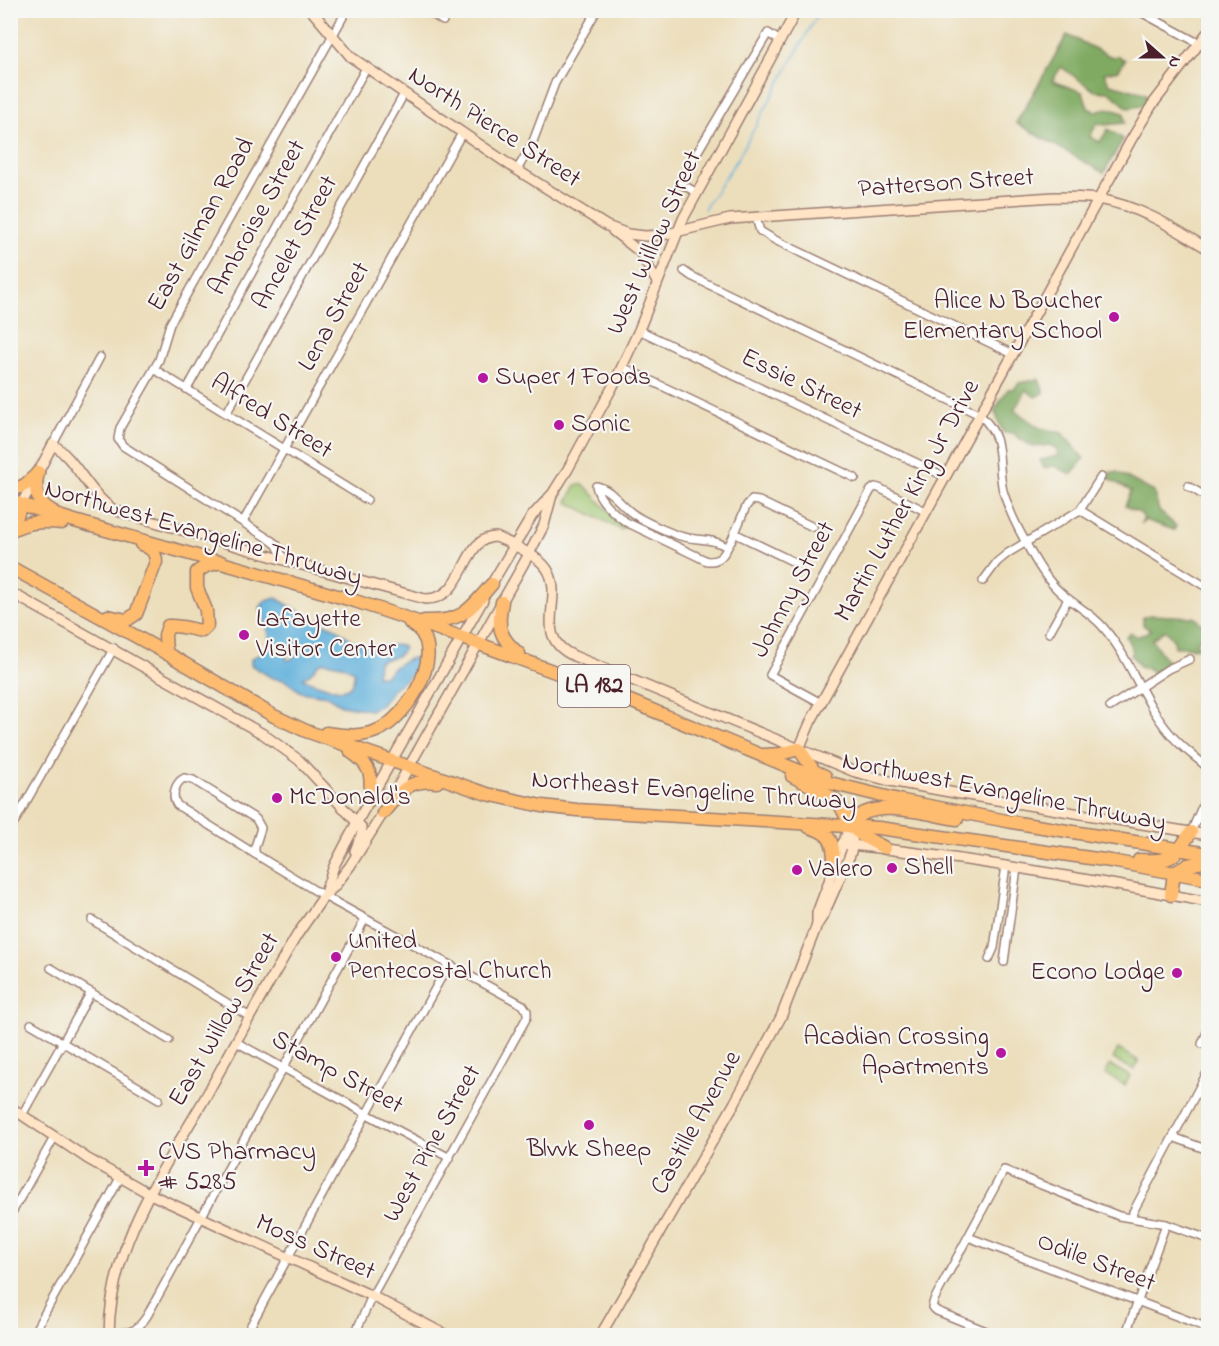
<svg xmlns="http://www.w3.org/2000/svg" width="1219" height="1346" font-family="'Indie Flower',sans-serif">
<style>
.green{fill:#a0c56f;stroke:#75724d;stroke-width:1.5}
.forest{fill:#80aa62;stroke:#656446;stroke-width:1.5}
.water{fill:#61b1dc;stroke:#566884;stroke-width:1.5;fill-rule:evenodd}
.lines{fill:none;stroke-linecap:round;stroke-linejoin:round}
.stream{stroke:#61b1dc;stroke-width:1.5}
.street-casing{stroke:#9b7e73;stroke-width:10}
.secondary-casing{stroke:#9b7e73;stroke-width:12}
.highway-casing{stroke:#9b7e73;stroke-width:15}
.street{stroke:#fff;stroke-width:7}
.secondary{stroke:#ffe4c6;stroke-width:9}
.highway{stroke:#febc70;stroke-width:12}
.poi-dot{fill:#b5179e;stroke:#f6f6f2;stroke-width:2}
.labels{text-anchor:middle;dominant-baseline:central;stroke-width:4.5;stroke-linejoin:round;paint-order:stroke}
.shield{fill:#f6f6f2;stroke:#7e6067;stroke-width:1.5}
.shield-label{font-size:24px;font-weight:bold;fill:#4a1f2b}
.street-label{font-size:26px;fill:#4a1f2b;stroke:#f6f6f2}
.poi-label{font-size:26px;fill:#4a1f2b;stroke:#f6f6f2;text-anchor:start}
</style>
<rect width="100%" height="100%" fill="#f6f6f2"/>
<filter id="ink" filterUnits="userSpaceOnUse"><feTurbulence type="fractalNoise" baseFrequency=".0167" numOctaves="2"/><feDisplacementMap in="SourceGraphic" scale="12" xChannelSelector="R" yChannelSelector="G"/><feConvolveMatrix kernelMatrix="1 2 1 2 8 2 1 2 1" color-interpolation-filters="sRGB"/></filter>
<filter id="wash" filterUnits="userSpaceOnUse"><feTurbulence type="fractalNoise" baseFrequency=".008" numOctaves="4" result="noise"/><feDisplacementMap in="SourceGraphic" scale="24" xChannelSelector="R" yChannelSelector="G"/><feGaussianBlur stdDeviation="1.35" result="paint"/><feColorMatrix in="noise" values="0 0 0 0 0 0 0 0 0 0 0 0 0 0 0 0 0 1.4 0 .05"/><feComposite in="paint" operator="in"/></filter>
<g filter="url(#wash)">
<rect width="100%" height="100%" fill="#ecdebb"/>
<g class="green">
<polygon points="580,484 585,486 617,520 627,526 621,530 567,502 576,485"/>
<polygon points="1118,1049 1139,1061 1134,1070 1113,1059"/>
<polygon points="1110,1065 1130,1076 1125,1085 1105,1074"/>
</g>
<g class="forest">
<polygon points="1067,35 1112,57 1118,56 1125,60 1119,70 1104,73 1110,84 1145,93 1148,103 1141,106 1128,108 1109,92 1095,91 1061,67 1052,81 1083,92 1088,108 1097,112 1107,108 1124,113 1125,123 1105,125 1097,123 1090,137 1100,142 1108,129 1123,139 1104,173 1016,123"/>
<path d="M1039 379 1044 393 1035 397 1026 390 1014 410 1040 428 1062 433 1084 459 1071 474 1054 466 1044 468 1040 460 1058 456 1057 449 1050 445 1033 447 1016 436 1015 433H1004C998 425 999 418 994 411L1008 389H1014L1019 383Z"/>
<polygon points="1111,472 1117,472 1154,492 1159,511 1176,526 1174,530 1145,520 1143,523 1141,523 1144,518 1140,513 1125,506 1131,491 1106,477"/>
<path d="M1150 615 1194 617 1208 629V644L1202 637 1196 642 1199 647C1190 649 1184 646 1175 647L1174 641 1165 630 1152 640 1170 665 1153 673 1147 668H1141L1131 655 1133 651 1126 636 1131 633 1137 637 1151 630 1143 625V617Z"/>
</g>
<path class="water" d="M276 598 312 619 334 627 356 643 372 646 402 645 404 648C395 663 390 655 378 662L377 676H385C393 667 405 659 417 657V668L414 673 394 688 381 705 370 710 341 705 327 696 301 692 284 680 272 678 251 665V659C281 644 267 632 260 608L265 601ZM300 641 301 647 297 654 290 660 286 659 287 653ZM324 662 342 665 354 671C355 704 322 684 305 680L303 677 310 674 319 664Z"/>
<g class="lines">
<polyline class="stream" points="704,209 738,158 820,10"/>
</g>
</g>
<g filter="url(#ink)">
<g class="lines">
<g class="street-casing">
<g id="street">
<polyline points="426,10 443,21"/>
<polyline points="1137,10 1200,44"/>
<polyline points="517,170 532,144 555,83 597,10"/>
<polyline points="696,192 679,183 768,33 780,41"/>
<polyline points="756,218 760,231 775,240 1013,354"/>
<path d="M684 271 691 276 980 415C1006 439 996 460 1003 491 1008 508 1016 525 1025 541 1034 559 1045 579 1061 593 1075 605 1091 613 1103 627 1132 660 1144 706 1174 738 1184 749 1197 758 1208 768"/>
<polyline points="639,330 946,477"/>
<polyline points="622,367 855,478"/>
<polyline points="154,369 367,500"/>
<polyline points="187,389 366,68"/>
<polyline points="226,414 404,94"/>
<polyline points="53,444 100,357"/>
<polyline points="1188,486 1208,498"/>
<polyline points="1080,510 1208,588"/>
<polyline points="243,522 462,133"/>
<polyline points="734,533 796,563"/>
<path d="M727 547C709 536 693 542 674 534 660 528 644 522 632 513 620 504 611 489 596 486 599 501 614 513 626 522L707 561C712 561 717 561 721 557 731 547 740 519 747 505L752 500 759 501 813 527"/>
<polyline points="284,560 277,545 272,541 123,446 118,439 120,428 159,360 170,324 347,10"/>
<polyline points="983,581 997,562 1008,553 1080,510 1101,477"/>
<polyline points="1049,633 1068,599"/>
<polyline points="821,703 770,675 871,490 875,487 879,488 927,512"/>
<polyline points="1110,707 1168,669 1190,659"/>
<path d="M184 778 193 780 256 819 261 828 255 847V854L177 805C171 796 175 783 184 778Z"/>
<polyline points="10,830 114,648"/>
<polyline points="1191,832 1208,793"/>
<polyline points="255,854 324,896 523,1005 527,1011 527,1017 372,1296 354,1336"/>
<polyline points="92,920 250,1017"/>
<polyline points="989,959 994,948 1006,866"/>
<polyline points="1004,962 1017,868"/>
<polyline points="51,968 169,1040"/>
<polyline points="31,1024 159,1099"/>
<polyline points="236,1042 367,1114 450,1158"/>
<polyline points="1202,1044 1208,1030"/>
<polyline points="22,1115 91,992"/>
<polyline points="1173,1137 1208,1150"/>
<polyline points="10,1216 55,1136"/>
<polyline points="1132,1218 1133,1212 1208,1071"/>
<polyline points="968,1237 1208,1328"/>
<path d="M109 1333C130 1333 135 1334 147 1316L365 919"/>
<polyline points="32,1336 120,1178"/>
<polyline points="245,1336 448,965"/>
<polyline points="998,1336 937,1311 932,1307 934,1300 1004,1170 1119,1216 1166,1224 1208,1239"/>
<polyline points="1125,1336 1166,1224"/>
</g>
</g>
<g class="secondary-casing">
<g id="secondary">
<path d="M311 10 351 57 517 170 607 226 628 234 645 236 663 235 730 219 1054 197C1068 197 1082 197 1097 199 1138 205 1174 228 1208 249"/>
<polyline points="613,231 640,252 657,282"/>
<path d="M21 505 53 444C78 462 88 493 114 510L284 560 425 599C467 600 461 536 496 537 509 542 540 557 547 569 566 598 530 636 574 656L855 772 890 781 955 793 1208 835"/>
<polyline points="489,588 532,516 553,493 568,469 613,386 639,330 683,219 797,10"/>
<polyline points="10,592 263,734 299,760 361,827 362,833 355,851"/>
<polyline points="799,749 811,721 1131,140 1152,105 1208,32"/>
<polyline points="393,795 529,554 544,525 552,495"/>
<path d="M842 844C965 857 1087 879 1208 902"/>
<polyline points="324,896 334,866 357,822 483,600"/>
<polyline points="817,925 817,913 850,825"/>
<polyline points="10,1107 88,1159 150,1194 372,1296 448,1336"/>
<path d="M109 1336C109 1246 162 1172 205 1098 235 1043 265 989 297 935L324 896 334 887 350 866 385 810"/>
<polyline points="600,1336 734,1104 781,1017 817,925 823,916 850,855 853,845 850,825"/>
</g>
</g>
<g class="highway-casing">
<g id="highway">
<path d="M38 472C34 490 35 501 52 511"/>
<polyline points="10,491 25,485 38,473"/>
<polyline points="10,501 78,522 355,601 433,627 596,687 826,782 903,801 1012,822 1208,854"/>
<polyline points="10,521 17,516 21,505"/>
<path d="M10 531C27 521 44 521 62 523"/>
<polyline points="10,567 166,653 274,716 306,731 487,794 542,806 577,810 879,828 1111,861 1208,879"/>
<path d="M502 602C497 627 499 637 519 654"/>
<path d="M108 616 127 620 136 614 156 562C156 552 151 548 141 544"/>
<path d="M424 621C463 622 468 611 492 584"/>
<path d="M166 653 165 635 168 626C181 625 189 629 202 631L207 626 206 610 197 588V572L206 566 221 562"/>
<path d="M326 733C343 735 359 738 376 731 408 719 453 645 410 623"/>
<path d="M351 752C372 766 372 776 370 800"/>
<polyline points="764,755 780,754 799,749 814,771 825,776"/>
<path d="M792 776C807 784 825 791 838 803 844 809 845 817 850 824 857 835 874 842 885 848"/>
<path d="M383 813C400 792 407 779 437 782"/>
<path d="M850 825C869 795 929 815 957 819"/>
<path d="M809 827C831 833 834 842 834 863"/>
<path d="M1139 860C1172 861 1173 860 1191 832"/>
<polyline points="1171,895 1174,873 1188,865 1208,861"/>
</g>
</g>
<use href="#street" class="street"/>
<use href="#secondary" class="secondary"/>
<use href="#highway" class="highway"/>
</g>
</g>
<g class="poi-dot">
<circle cx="1114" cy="317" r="6"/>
<circle cx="483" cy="378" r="6"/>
<circle cx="559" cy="425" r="6"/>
<circle cx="244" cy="635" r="6"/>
<circle cx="277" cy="798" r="6"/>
<circle cx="892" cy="868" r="6"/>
<circle cx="797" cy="870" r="6"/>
<circle cx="336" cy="957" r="6"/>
<circle cx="1177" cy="973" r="6"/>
<circle cx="1001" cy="1053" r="6"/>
<circle cx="589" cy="1125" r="6"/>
<path d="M143 1159h6v6h6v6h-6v6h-6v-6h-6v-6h6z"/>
</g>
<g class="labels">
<rect class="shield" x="558" y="665" width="72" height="42" rx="4.5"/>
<g class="shield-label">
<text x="594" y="686">LA 182</text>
</g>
<g class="street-label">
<text transform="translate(494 128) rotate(33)">North Pierce Street</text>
<text transform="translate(946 184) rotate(-4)">Patterson Street</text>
<text transform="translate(258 218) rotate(-61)">Ambroise Street</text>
<text transform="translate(202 225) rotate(-61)">East Gilman Road</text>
<text transform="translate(296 243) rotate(-61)">Ancelet Street</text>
<text transform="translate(655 243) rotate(-66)">West Willow Street</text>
<text transform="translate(335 317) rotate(-61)">Lena Street</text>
<text transform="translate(801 385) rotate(26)">Essie Street</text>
<text transform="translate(271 417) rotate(32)">Alfred Street</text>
<text transform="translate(908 501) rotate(-61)">Martin Luther King Jr Drive</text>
<text transform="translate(203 534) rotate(16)">Northwest Evangeline Thruway</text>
<text transform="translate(794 590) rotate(-62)">Johnny Street</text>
<text transform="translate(694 792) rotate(4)">Northeast Evangeline Thruway</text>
<text transform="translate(1004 793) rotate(11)">Northwest Evangeline Thruway</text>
<text transform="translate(225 1020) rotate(-60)">East Willow Street</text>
<text transform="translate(337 1073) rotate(29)">Stamp Street</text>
<text transform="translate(697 1123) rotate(-61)">Castille Avenue</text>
<text transform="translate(433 1144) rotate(-61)">West Pine Street</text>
<text transform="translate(315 1248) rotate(24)">Moss Street</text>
<text transform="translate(1096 1263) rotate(21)">Odile Street</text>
</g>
<g class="poi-label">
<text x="1102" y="302" text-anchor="end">Alice N Boucher<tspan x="1102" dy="30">Elementary School</tspan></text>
<text x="495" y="378">Super 1 Foods</text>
<text x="571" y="425">Sonic</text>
<text x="256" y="620">Lafayette<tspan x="256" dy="30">Visitor Center</tspan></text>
<text x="289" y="798">McDonald's</text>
<text x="904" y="868">Shell</text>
<text x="809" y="870">Valero</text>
<text x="348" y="942">United<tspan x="348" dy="30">Pentecostal Church</tspan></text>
<text x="1165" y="973" text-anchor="end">Econo Lodge</text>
<text x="989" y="1038" text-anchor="end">Acadian Crossing<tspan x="989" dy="30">Apartments</tspan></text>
<text x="589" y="1150" text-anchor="middle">Blvvk Sheep</text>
<text x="158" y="1153">CVS Pharmacy<tspan x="158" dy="30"># 5285</tspan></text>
</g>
</g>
<rect width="1219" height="1346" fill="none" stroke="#f6f6f2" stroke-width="36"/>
<g transform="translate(1162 57) rotate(111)" stroke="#f6f6f2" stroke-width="4.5" paint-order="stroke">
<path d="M0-4.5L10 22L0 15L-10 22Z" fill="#4a1f2b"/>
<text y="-9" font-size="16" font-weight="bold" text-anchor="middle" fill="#4a1f2b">N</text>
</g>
</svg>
